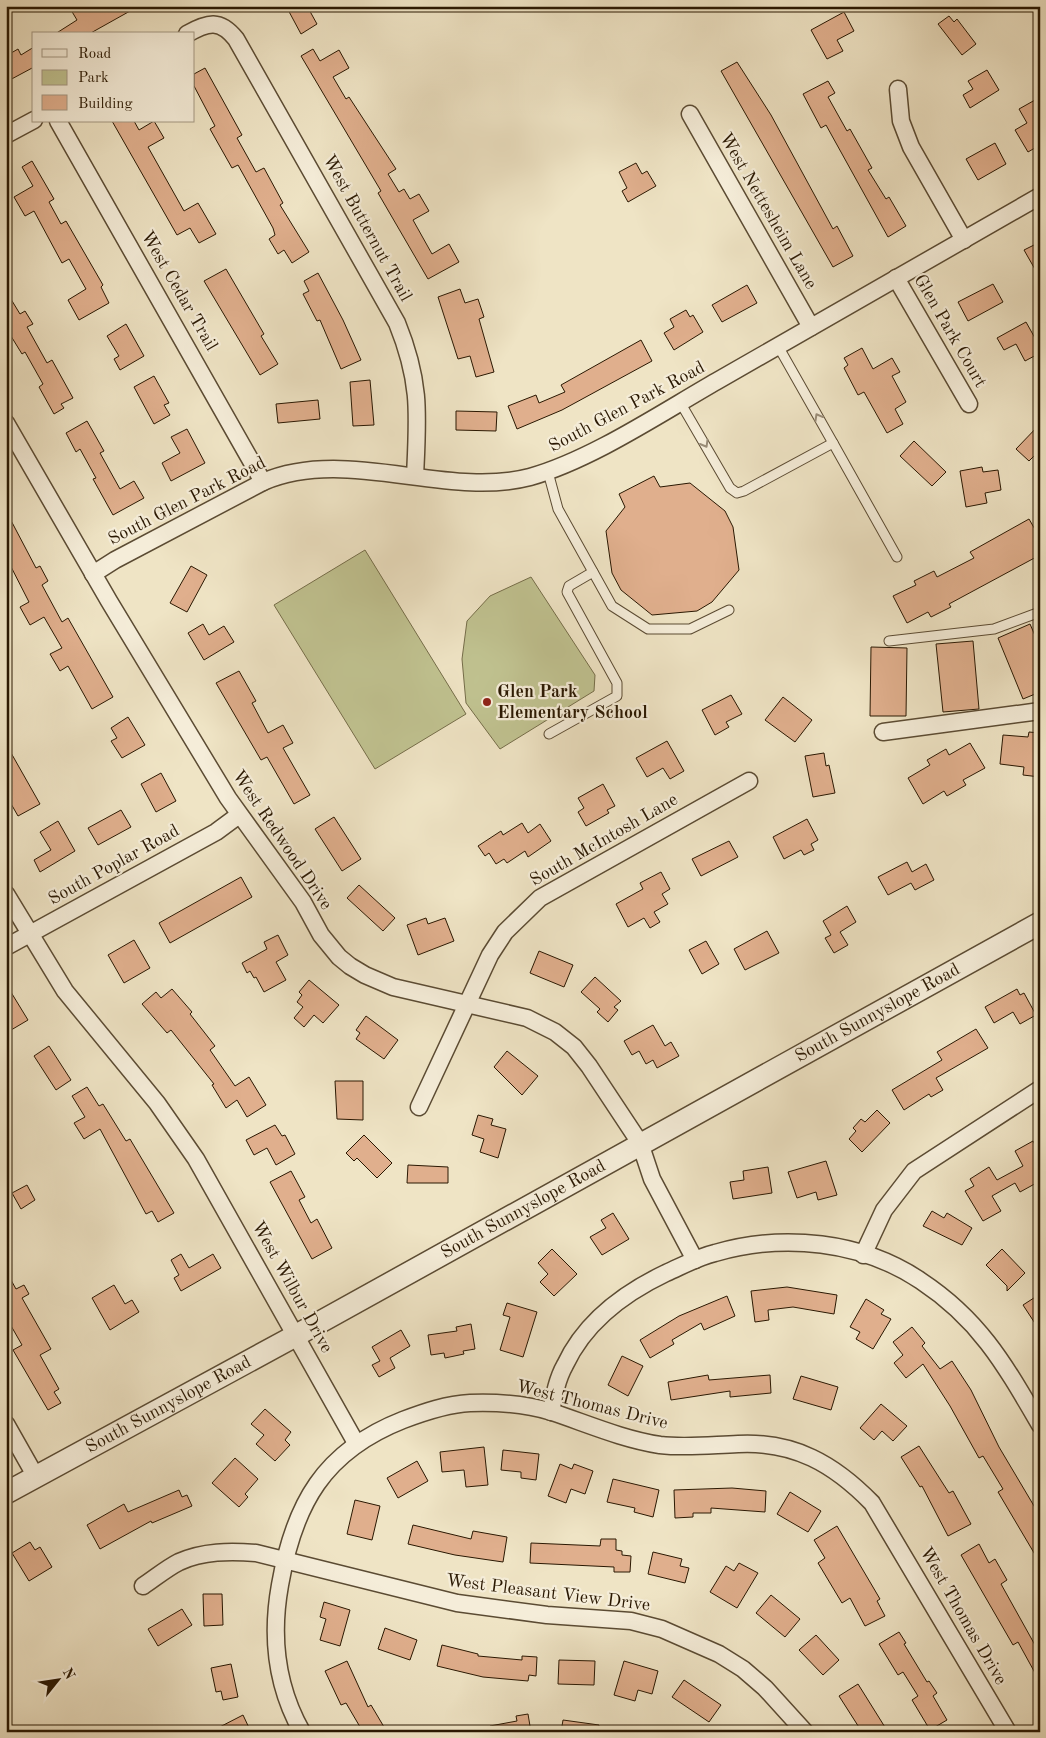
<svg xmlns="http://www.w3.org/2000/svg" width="1046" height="1738" font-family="'Old Standard TT',serif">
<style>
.green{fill:#c0c290;stroke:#756d49}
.building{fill:#e0af8d;stroke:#2a1802}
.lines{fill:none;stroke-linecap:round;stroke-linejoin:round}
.service-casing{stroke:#5b4b33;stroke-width:11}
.minor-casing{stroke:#5b4b33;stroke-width:19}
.tertiary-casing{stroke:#5b4b33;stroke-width:24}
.service{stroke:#f5edd9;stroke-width:9}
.minor{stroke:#f5edd9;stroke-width:16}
.tertiary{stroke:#f5edd9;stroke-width:21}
.oneway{stroke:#9a8d78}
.poi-dot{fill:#8f2418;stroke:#f5edd9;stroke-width:2}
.labels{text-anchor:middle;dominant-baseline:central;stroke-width:4.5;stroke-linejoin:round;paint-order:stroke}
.street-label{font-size:18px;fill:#2a1802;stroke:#f5edd9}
.poi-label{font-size:18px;font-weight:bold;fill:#2a1802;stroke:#f5edd9;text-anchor:start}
</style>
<rect width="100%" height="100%" fill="#efe4c5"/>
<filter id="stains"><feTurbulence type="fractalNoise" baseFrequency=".004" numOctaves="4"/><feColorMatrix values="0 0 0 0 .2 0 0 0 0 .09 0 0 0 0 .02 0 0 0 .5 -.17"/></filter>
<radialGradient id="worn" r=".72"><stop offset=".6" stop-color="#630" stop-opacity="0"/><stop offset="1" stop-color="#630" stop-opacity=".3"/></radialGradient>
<g class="green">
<polygon points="365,550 466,714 375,769 274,605"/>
<polygon points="531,577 595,675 594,691 500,749 466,703 462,659 467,621 490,596"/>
</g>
<g class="building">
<polygon points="77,6 84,6 87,10 94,6 139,6 89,34 55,34 77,20 71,10"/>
<polygon points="286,6 307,6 317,24 301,34"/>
<polygon points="844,12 854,31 837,40 843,51 827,59 811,30"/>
<polygon points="949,16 954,22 957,19 976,44 962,55 938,24"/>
<polygon points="34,47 34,67 6,82 6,56 18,49 21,55"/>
<polygon points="313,49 320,61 339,50 349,68 333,77 346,99 349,97 396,169 388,174 399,192 404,189 410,199 419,194 429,211 413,220 432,254 449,244 459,262 428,279 378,193 381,191 301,56"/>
<polygon points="737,62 771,115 833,229 837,226 853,256 833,267 721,71"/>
<polygon points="205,68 242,135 237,138 256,172 264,168 283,203 280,205 309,252 292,263 284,250 278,254 269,239 275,235 273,228 238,165 232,168 210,129 215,126 194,86 194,74"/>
<polygon points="987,70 999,90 970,108 963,95 973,89 968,81"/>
<polygon points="828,81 835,93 828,97 847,131 850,129 872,168 868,170 886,199 889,197 906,226 888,237 826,125 821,128 803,94"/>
<polygon points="1035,100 1040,109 1040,145 1028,152 1015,130 1027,123 1019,109"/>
<polygon points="112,121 134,121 139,130 154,121 164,138 148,147 184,211 198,203 216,234 199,243 190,228 177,235"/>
<polygon points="995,143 1006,164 978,180 966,159"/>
<polygon points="32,161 54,199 49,202 61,224 66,221 103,285 101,287 109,303 79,320 68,300 86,289 69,259 62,263 34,211 25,216 14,197 33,186 22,167"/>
<polygon points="636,163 642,174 647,171 656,186 628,202 622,191 627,188 619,172"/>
<polygon points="1040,242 1040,278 1024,250"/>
<polygon points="226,269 264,334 261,336 278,364 260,375 204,281"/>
<polygon points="318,273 343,320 361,360 341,369 320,320 317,321 303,294 309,291 304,281"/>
<polygon points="993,284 1003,302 968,321 958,302"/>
<polygon points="747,285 757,303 722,322 712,305"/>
<polygon points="460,289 465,303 478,299 484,317 479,319 494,372 476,377 470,356 458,359 438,297"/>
<polygon points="6,291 20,314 25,311 33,324 27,327 47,363 52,360 73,398 61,404 64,408 54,414 39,387 43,384 25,352 22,354 6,328"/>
<polygon points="686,310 690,317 693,315 703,332 674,350 664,333 674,327 670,319"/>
<polygon points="1026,322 1040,347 1040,353 1025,361 1016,344 1004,350 997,338"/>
<polygon points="126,324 144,356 120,370 114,359 119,356 107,336"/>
<polygon points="641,340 652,361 562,410 517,429 508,406 536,395 539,403 565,392 561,385"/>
<polygon points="862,348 873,369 892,358 900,372 892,376 906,402 895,409 903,424 887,433 864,392 858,395 844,368 848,365 844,358"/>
<polygon points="154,376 169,403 164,405 170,415 154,424 134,387"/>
<polygon points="370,380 374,425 353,426 350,382"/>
<polygon points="318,400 320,419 278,423 276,404"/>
<polygon points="456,411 497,412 496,431 456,430"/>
<polygon points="87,421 104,451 100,453 120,489 134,481 144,498 113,515 93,479 96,478 80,449 76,452 66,433"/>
<polygon points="1040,424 1040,450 1029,461 1016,449"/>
<polygon points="187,429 205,463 171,481 162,463 180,453 171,437"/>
<polygon points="914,441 946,472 932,486 900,456"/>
<polygon points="982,467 983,472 998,470 1001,490 985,493 987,503 966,507 960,471"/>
<polygon points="654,476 660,487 690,483 725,511 733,527 739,570 712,602 697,611 652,615 621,590 612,573 606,531 625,507 619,494"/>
<polygon points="6,511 36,568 40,566 48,581 42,585 62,622 68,618 113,697 92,709 68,666 60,671 50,654 62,648 44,617 30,625 20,607 29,602 6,557"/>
<polygon points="1029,519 1040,538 1040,555 949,604 951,607 931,617 928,612 907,623 893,596 916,585 914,581 934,571 937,577 974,558 970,552"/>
<polygon points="191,566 207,575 187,612 170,603"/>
<polygon points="203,624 209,635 224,626 234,642 204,660 188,633"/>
<polygon points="1030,624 1040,647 1040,692 1023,699 998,638"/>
<polygon points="973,641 979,709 943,712 936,644"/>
<polygon points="871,647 907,648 906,716 870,716"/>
<polygon points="239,671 256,701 252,703 268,733 283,725 293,743 283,748 310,795 294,804 267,757 261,760 216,683"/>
<polygon points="731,695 742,714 726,722 729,727 715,735 702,710"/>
<polygon points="783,697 812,720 795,742 765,720"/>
<polygon points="128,717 145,745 122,758 111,741 117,738 111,728"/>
<polygon points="1029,732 1040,733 1040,777 1023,775 1024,767 1000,764 1003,735 1028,737"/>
<polygon points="667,741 684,771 670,779 663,768 647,777 636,758"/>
<polygon points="970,743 985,768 963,780 966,785 947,796 944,791 923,804 908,778 930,765 927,760 946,749 949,755"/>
<polygon points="6,744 40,804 18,816 6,795"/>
<polygon points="824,753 826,766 829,765 835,793 813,797 805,756"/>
<polygon points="161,773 176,801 156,812 141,784"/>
<polygon points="603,784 615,806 607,810 609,813 586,826 578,812 584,808 578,798"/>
<polygon points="121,810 131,827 98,845 88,828"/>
<polygon points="334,817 361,859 342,871 315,829"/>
<polygon points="807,819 818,840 811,844 814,850 804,855 801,850 784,859 773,837"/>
<polygon points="58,821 75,851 40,872 34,860 51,850 40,832"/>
<polygon points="522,823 528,833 540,824 551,841 528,857 525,851 507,863 504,859 496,864 489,853 485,856 478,846 501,831 503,835"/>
<polygon points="729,841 738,857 701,876 692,859"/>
<polygon points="907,862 912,872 926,864 934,880 915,890 911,883 888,895 878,877"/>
<polygon points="661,872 670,889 662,894 668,904 654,912 660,922 650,928 644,918 628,927 616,904 643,889 640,883"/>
<polygon points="241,877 252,897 170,943 159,923"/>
<polygon points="359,885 395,918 383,931 347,898"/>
<polygon points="847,906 856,922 840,932 848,945 834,953 825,938 831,935 823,921"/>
<polygon points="426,918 428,924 445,918 454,941 418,955 407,925"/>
<polygon points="767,931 779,953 745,970 734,949"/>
<polygon points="278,935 288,955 276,962 286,980 264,992 256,977 254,978 250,971 247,973 242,963 267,949 264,942"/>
<polygon points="134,940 150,968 124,983 108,955"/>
<polygon points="706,941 719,964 702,974 689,950"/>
<polygon points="539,951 573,965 564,987 530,973"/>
<polygon points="595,977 621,1001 614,1007 618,1010 608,1022 597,1012 600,1009 581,992"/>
<polygon points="309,980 339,1005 323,1023 314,1015 304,1027 294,1018 303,1007 297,1002 302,995 299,992"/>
<polygon points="6,984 28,1020 6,1033"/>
<polygon points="172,989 192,1012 190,1014 215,1046 210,1050 235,1086 249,1077 266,1105 247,1117 237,1100 226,1108 212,1085 214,1084 171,1030 167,1033 142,1004 156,992 161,998"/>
<polygon points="1017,989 1020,995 1024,993 1036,1015 1020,1024 1013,1012 994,1023 985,1007"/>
<polygon points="366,1016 398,1040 384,1059 356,1039 360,1033 356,1030"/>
<polygon points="653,1025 665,1046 671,1042 679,1056 657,1068 653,1060 646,1064 639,1051 632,1055 624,1041"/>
<polygon points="976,1029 988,1048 936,1078 943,1090 931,1097 929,1094 904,1110 892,1090 942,1060 937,1052"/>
<polygon points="49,1046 71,1080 56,1090 34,1056"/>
<polygon points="507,1051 538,1076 522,1095 494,1067"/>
<polygon points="335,1081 363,1081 363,1120 337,1119"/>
<polygon points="87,1087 99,1106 103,1104 126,1141 130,1139 174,1213 158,1222 152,1211 146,1214 100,1129 84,1139 74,1123 85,1117 72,1096"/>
<polygon points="877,1110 890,1123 862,1152 849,1139 856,1131 853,1128 861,1119 865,1122"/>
<polygon points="478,1115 493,1119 491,1125 506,1129 498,1158 480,1152 484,1139 472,1135"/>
<polygon points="275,1125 282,1136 285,1135 295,1154 276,1165 267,1148 254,1155 246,1140"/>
<polygon points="364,1135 392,1163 377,1178 357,1158 354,1161 346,1153"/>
<polygon points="1033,1141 1040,1154 1040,1181 1020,1192 1015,1183 992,1196 1001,1211 983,1221 965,1191 974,1186 970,1179 989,1167 997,1180 1023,1166 1015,1151"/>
<polygon points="826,1161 837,1195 818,1200 816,1192 797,1198 788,1172"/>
<polygon points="408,1165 448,1167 448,1183 407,1183"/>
<polygon points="768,1167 772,1193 733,1199 730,1182 744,1180 743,1171"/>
<polygon points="291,1171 305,1197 299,1200 311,1223 317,1219 332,1248 312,1259 270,1182"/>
<polygon points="27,1185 35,1200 21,1209 12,1193"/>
<polygon points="932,1211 944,1218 947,1213 972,1228 962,1245 923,1226"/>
<polygon points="613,1213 629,1239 602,1255 590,1237 606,1228 601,1220"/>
<polygon points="552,1249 577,1274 554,1296 540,1282 548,1274 538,1263"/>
<polygon points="1002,1249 1025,1273 1007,1291 1007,1286 986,1265"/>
<polygon points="181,1254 189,1268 213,1254 221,1268 181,1291 174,1278 179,1275 171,1260"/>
<polygon points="6,1271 16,1289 24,1285 29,1294 22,1298 51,1349 40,1355 59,1389 54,1392 61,1403 48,1410 13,1350 22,1345 6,1317"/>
<polygon points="114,1285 125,1304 132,1300 139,1312 110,1330 92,1298"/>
<polygon points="787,1287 837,1295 834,1314 793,1307 768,1310 769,1320 755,1322 751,1291"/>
<polygon points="1040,1294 1040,1331 1023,1305"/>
<polygon points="727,1296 735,1316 704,1330 701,1323 672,1340 674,1344 650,1358 640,1340 679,1316"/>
<polygon points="866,1299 884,1310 881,1314 891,1319 873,1349 856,1339 860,1332 850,1327"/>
<polygon points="507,1303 537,1312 523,1357 500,1350 510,1317 503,1315"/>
<polygon points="471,1324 475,1349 463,1351 464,1354 445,1358 444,1353 431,1355 428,1335 457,1331 456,1327"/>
<polygon points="912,1327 925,1343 922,1346 940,1369 952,1361 971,1390 999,1447 1040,1516 1040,1563 998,1492 1003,1489 983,1456 979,1458 950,1406 923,1364 906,1378 894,1363 903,1355 893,1342"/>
<polygon points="401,1330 410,1346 390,1358 395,1368 379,1377 372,1365 380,1361 372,1347"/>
<polygon points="622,1356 643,1366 628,1396 608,1385"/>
<polygon points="708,1375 709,1380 770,1375 771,1393 730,1397 730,1391 671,1400 668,1382"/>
<polygon points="801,1376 838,1387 831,1410 793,1399"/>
<polygon points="881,1404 907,1426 893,1441 882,1431 874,1440 860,1428"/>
<polygon points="265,1409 291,1432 285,1440 290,1445 275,1461 256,1444 264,1435 251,1424"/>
<polygon points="919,1446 949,1493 953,1491 971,1524 948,1536 922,1486 920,1487 901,1457"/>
<polygon points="484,1447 488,1485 466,1487 464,1470 442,1472 440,1452"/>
<polygon points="503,1450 539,1454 536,1480 521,1478 521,1472 501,1470"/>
<polygon points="235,1458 258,1479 245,1494 248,1497 239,1507 212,1483"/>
<polygon points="417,1461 428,1481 398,1498 387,1478"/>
<polygon points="560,1464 572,1469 574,1464 593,1471 585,1494 571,1489 566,1503 548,1496"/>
<polygon points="613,1479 659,1490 653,1517 634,1512 635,1508 607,1502"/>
<polygon points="732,1488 766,1491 765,1512 711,1508 711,1513 693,1513 693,1517 675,1518 674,1490"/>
<polygon points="179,1490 182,1497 187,1495 192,1506 152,1523 151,1521 100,1549 87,1525 124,1504 128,1512"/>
<polygon points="790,1492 821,1511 808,1532 777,1514"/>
<polygon points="355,1500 380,1506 372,1540 347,1534"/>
<polygon points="413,1525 471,1539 473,1531 507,1537 503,1562 455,1555 408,1544"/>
<polygon points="837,1526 880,1599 877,1601 885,1616 865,1626 850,1598 842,1603 818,1563 825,1558 814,1540"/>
<polygon points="601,1539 616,1539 616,1550 622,1551 622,1555 631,1556 630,1572 614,1572 614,1567 530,1563 531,1543 600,1546"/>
<polygon points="30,1542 35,1550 40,1547 52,1567 29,1581 12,1553"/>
<polygon points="979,1544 989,1563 995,1559 1007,1580 1001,1584 1040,1654 1040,1682 1018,1642 1013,1645 961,1555"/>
<polygon points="653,1552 682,1559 680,1566 689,1568 685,1583 648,1574"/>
<polygon points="739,1563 758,1573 737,1608 710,1592 726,1566 734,1571"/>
<polygon points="203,1594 222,1594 223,1625 204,1626"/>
<polygon points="771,1595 800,1619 785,1637 756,1613"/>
<polygon points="324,1602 350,1610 340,1646 320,1640 326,1619 320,1617"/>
<polygon points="182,1609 192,1625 158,1646 148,1629"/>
<polygon points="385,1628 417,1640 410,1660 378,1649"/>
<polygon points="899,1632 906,1643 904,1644 927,1682 929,1681 937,1693 933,1696 947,1720 930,1730 912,1700 918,1696 903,1672 898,1675 879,1644"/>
<polygon points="816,1635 839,1660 823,1675 799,1650"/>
<polygon points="442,1645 478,1654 478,1656 522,1660 522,1656 537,1657 536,1676 529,1675 528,1681 483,1677 437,1666"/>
<polygon points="559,1660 595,1661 594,1685 558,1684"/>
<polygon points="347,1661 368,1707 371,1705 387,1732 363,1732 346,1703 341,1705 325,1671"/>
<polygon points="624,1661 658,1671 652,1694 638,1690 635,1701 614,1695"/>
<polygon points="231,1664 238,1697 223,1700 221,1691 216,1692 211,1668"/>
<polygon points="684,1680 721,1705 709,1722 672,1697"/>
<polygon points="858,1684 888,1732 862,1732 839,1696"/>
<polygon points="528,1714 531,1732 490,1732 490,1726 517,1721 516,1716"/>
<polygon points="243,1715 251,1732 210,1732"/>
<polygon points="563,1720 599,1725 598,1732 561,1732"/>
</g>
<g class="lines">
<g class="service-casing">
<g id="service">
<polyline points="680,402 730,488 737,493 744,491 833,443 778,346"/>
<polyline points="833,443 897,557"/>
<polyline points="548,472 558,509 612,606 648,629 690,629 729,610"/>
<polyline points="889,641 994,629 1040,612"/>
<polyline points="549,734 617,696 617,683 567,592 569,586 593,572"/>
</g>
</g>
<g class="minor-casing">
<g id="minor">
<path d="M187 34C208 22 220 19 236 39L397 323C421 382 418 414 415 476"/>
<polyline points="898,89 901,121 911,147 964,240"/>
<polyline points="690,114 811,327"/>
<polyline points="58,121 263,482"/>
<polyline points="6,135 34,120"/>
<polyline points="896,278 969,404"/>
<polyline points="6,423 109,601 228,798 303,902 321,935 339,957 350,966 365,975 393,987 527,1018 555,1032 574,1047 589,1066 640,1143 652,1179 695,1260"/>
<path d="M93 574 115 560 263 482C346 446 446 499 530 477 591 460 661 413 717 381 824 320 932 258 1040 196"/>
<polyline points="883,732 1040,711"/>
<polyline points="6,894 65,991 157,1103 196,1159 356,1443"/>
<polyline points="6,947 216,832 239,815"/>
<polyline points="419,1107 490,955 505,932 540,898 749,781"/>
<polyline points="863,1255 884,1210 914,1171 1040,1089"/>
<path d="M551 1412C554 1396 557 1379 565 1365 585 1322 624 1293 666 1273 682 1266 698 1257 715 1253 783 1233 862 1241 921 1281 980 1320 1005 1365 1040 1425"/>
<polyline points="6,1424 36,1477"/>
<path d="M143 1586C155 1578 167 1568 179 1562 203 1551 230 1551 256 1553L457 1603 547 1615 631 1621 662 1629 719 1654 743 1669 765 1688 805 1732"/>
<path d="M302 1732C276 1686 271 1635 280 1585 294 1504 324 1451 403 1420 424 1412 447 1404 470 1403 497 1402 526 1404 552 1412 588 1424 622 1439 660 1445 686 1448 711 1445 738 1444 794 1441 834 1464 872 1503L1008 1732"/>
</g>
</g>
<g class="tertiary-casing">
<g id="tertiary">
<path id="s1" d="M6 1493 295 1336 1040 923"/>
</g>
</g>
<use href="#service" class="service"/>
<use href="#minor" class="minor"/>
<use href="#tertiary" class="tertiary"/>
</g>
<defs><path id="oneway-chevron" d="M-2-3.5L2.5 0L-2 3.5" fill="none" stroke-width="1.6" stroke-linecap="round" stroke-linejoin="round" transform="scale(1.25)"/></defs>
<g class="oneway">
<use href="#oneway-chevron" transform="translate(818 417) rotate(-119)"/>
<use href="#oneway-chevron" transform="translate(705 444) rotate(60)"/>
</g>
<circle class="poi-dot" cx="487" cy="702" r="5"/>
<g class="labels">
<g class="street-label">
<text transform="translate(768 211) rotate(60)">West Nettesheim Lane</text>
<text transform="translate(367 228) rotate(61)">West Butternut Trail</text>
<text transform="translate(179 291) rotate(60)">West Cedar Trail</text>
<text transform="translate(950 331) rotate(60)">Glen Park Court</text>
<text transform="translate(627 407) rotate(-28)">South Glen Park Road</text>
<text transform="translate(187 501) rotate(-27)">South Glen Park Road</text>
<text transform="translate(282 840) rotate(56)">West Redwood Drive</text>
<text transform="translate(604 840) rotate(-30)">South McIntosh Lane</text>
<text transform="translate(114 865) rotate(-29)">South Poplar Road</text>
<text stroke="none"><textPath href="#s1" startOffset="995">South Sunnyslope Road</textPath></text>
<text stroke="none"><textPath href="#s1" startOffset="590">South Sunnyslope Road</textPath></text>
<text transform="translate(292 1287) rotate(61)">West Wilbur Drive</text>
<text stroke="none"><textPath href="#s1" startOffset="185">South Sunnyslope Road</textPath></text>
<text transform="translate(592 1405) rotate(14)">West Thomas Drive</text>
<text transform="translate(548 1593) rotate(7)">West Pleasant View Drive</text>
<text transform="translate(963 1616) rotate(60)">West Thomas Drive</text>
</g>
<g class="poi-label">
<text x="497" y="692">Glen Park<tspan x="497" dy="21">Elementary School</tspan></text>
</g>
</g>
<rect width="1046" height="1738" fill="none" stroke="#efe4c5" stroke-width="25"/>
<rect x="8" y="8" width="1031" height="1723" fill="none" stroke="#2a1802" stroke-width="2.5"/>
<rect x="12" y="12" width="1021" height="1713" fill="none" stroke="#2a1802"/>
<rect x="32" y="32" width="162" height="90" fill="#f5edd9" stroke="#a49883"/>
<rect x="42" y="49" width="25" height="8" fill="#f5edd9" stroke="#a49883"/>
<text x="78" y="58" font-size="15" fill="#2a1802">Road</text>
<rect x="42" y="70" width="25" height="15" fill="#c0c290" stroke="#a49883"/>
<text x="78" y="82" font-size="15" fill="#2a1802">Park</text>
<rect x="42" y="95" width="25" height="15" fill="#e0af8d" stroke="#a49883"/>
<text x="78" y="108" font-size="15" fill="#2a1802">Building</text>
<g transform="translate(58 1680) rotate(60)" stroke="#f5edd9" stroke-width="4" paint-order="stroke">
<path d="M0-4L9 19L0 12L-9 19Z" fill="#2a1802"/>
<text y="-8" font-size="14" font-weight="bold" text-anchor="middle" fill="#2a1802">N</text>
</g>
<rect width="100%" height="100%" filter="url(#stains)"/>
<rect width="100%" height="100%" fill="url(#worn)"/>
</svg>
